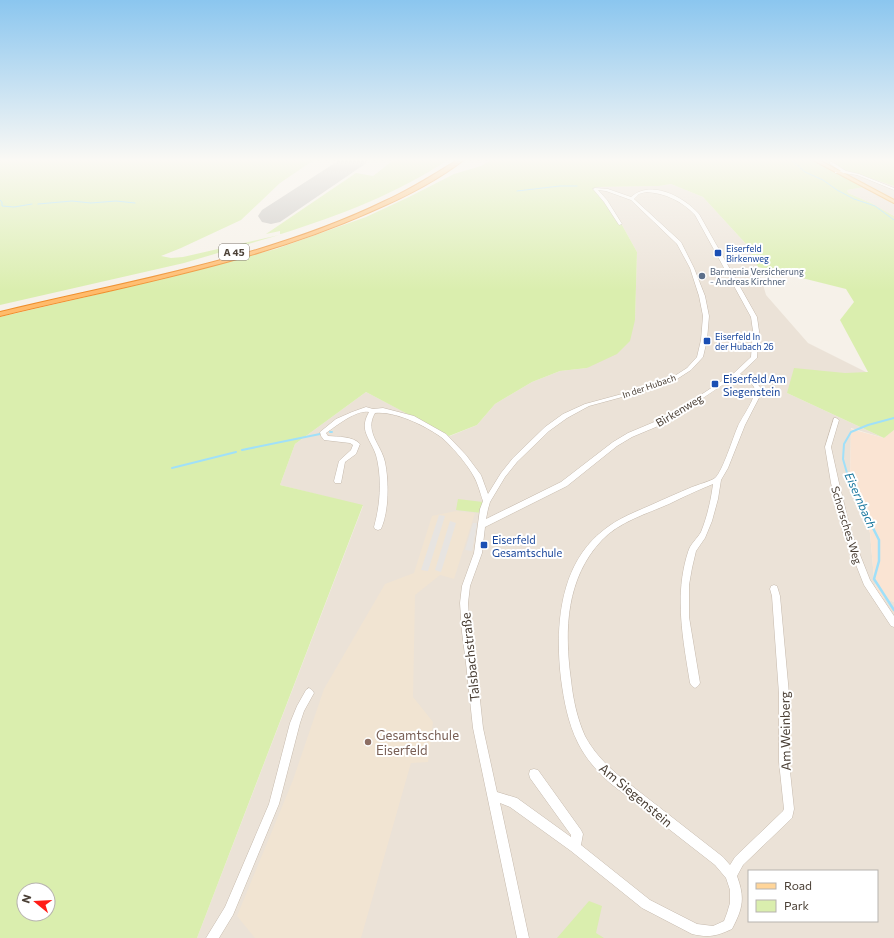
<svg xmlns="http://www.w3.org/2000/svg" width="894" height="938" font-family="Commissioner,sans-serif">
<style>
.residential{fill:#ebe2d7;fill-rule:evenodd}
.commercial{fill:#fae4d3}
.education{fill:#f1e4d2}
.green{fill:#daeeae;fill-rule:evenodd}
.parking{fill:#e7e4e1}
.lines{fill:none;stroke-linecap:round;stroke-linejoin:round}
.stream-far2{stroke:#a0e0f9;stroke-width:1}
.stream-far1{stroke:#a0e0f9;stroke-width:2}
.stream{stroke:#a0e0f9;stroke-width:2.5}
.runway{fill:#c8c5c1;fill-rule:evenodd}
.minor-casing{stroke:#c6baad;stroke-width:1}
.major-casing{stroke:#f1b25c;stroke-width:2}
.highway-casing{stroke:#ef8e2b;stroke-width:2}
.minor{fill:#fff;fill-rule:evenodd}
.major{fill:#ffd599;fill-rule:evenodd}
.highway{fill:#ffbb6b;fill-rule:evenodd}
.transit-dot{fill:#1a4fb4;stroke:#fff;stroke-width:1.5}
.service-dot{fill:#5c6f8a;stroke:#fff;stroke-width:1.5}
.education-dot{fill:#8d6e63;stroke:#fff;stroke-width:1.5}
.labels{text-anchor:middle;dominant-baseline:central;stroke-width:4;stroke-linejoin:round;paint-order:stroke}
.far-transit-label{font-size:9px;fill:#164399;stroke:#fff;text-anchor:start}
.far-service-label{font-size:9px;fill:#4e5e75;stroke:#fff;text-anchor:start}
.far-street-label{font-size:9px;fill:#4b4036;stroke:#fff}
.shield{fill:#fff;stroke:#817972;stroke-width:1}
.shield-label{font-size:10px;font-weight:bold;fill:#4b4036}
.transit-label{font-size:11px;fill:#164399;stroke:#fff;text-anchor:start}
.street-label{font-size:11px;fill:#4b4036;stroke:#fff}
.water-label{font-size:12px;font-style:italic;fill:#1f7ba1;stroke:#fff}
.near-street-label{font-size:13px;fill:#4b4036;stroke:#fff}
.near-education-label{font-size:13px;fill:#785e54;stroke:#fff;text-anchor:start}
</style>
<rect width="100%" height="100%" fill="#f6f1e9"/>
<g class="residential">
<polygon points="848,171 894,186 894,216 871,203 848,193 847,190 863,187 836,173"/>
<path d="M671 184 703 197 747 245 758 267 766 295 808 343 868 373H845L787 393 884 438 851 428 850 480 860 501 870 533 874 579 878 595 894 602V938H197L363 506 280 485 295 444 366 392 450 436 477 425 495 404 532 382 560 371 587 368 635 320 637 252 617 216 594 187 659 186ZM749 871H877V921H749Z"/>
</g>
<polygon class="commercial" points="851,429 884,438 894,430 894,602 878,596 874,579 870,533 860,501 850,480"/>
<polygon class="education" points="456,511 475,513 454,579 440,575 415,595 413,697 433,722 428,762 411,763 361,938 255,938 237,916 293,780 324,689 385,584 414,573 432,516"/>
<g class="green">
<polygon points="0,159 323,159 319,161 314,160 280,183 241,220 181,248 161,256 171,258 183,257 279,235 184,263 0,305"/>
<path d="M395 159H449C397 194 340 215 281 234H280V231L266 234 356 173 373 176Z"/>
<path d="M492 159H810L864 187 847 190 848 193 871 203 894 216V430L884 438 787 393 794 368 845 373 868 372 840 320 854 302 846 289 758 267 747 245 703 197 671 184 659 186 595 187 617 216 637 252 635 320 630 341 617 354 587 368 560 371 532 382 495 404 477 425 449 436 366 392 295 444 280 485 363 505 197 938H0V317L167 278 276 249 366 217 409 197 454 174 481 166ZM24 890H48V914H24Z"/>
<polygon points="816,159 894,159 894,186 848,171 840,172"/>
<polygon points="458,499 483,502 482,513 456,510"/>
<polygon points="589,901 602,906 596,933 604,938 557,938"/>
</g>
<g class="parking">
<polygon points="439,515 445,516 428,571 421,570"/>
<polygon points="450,521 456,523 441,572 435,570"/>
<polygon points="473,523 477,523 472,551 465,550"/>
</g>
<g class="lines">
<g class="stream-far2">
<polyline points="790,159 805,172 823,180 837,190 854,199 875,206 894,220"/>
<polyline points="517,191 560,186 577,186"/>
<polyline points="0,200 2,202 2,206 14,207 32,204"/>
<polyline points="38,204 72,201 91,203 116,201 135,203"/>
</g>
<g class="stream-far1">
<polyline points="330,432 332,432"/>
<polyline points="242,450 320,434"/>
<polyline points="172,468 236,452"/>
<polyline points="864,509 860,501 856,484 847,473 843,459 844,444 851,432 868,425 894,418"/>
</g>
<polyline class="stream" points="863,508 879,540 879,561 874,579 894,610"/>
<polygon class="runway" points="341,159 368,159 365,164 280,222 271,224 262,222 258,216 262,210"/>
<g class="minor-casing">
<g id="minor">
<polygon points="830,162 832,162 846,171 859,174 894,188 894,190 857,175 843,173 835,173 835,171 841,171 830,164"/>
<path d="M595 188 608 189 631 197C651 179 684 197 699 214L757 317 759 331 757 358 740 374 755 381 760 387 761 394 745 425 728 468 721 480 718 499 712 521 705 538 696 551 692 568 689 585V617L700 683 698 686 695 688 692 686 690 683C683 640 674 595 688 552 690 544 697 539 701 532 707 517 711 500 713 484 698 490 683 497 669 504 646 514 619 522 602 540 566 578 564 630 571 680 573 699 577 718 585 736 593 751 605 764 618 775L723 857 730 865 735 857 783 811 784 809 779 762V694L772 596 770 589 771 586 774 585 777 586 780 596 789 694V762L794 809 792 818 743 865 737 876C745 898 743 908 732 929 717 936 709 938 692 934L642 908 571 851 510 807 500 803 529 938H517L473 728 466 663 462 632 460 603 462 586 474 553 480 509 483 501C480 493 478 483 473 475 467 464 451 445 441 437 424 425 395 411 375 413 364 432 381 444 385 462 389 481 389 511 381 529L378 530 375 529 374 527C379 509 381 490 379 471 378 464 377 456 374 450 367 435 360 428 369 412 357 409 336 426 326 433L328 436C338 437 353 436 360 444L356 454 345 462 341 483H335L334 481 339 461 351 450 353 445 350 443 324 440 321 436 320 432 336 419 352 412 366 407 373 409 383 408 414 416 446 434 466 455 481 475 488 494 501 473 513 458 545 427 563 414 585 404 633 391 673 377 687 368 697 357 701 340 703 316 699 296 690 268 677 244 631 200 606 191 598 190 607 200 622 224 619 225 604 202 593 189ZM646 192C665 193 682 201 695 215L751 317 753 331 751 357 734 373 678 410 659 420 628 433 613 442 561 482 486 519 488 509 490 502 505 477 517 462 549 431 567 418 589 406 637 393 677 379 691 370 703 357 707 340 709 316 705 296 694 268 681 242 634 199 639 194ZM736 376C742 379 752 382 754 387 758 396 742 417 738 426 733 437 723 471 715 478 711 481 697 485 692 487 678 493 664 499 651 505 635 512 619 518 605 529 559 563 555 627 561 679 564 701 568 723 578 743 586 759 597 771 610 783L715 865 726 878 730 890V903L727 913 724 921 713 926 697 924 650 900 581 845 583 834 581 830 538 770 534 769 530 770 529 774 530 778 571 835V837L517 798 497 792 483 728 476 663 470 632 468 603 470 586 482 553 485 527 567 486 617 446 632 437 663 424 682 412Z"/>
<polygon points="834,418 836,418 839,420 831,447 839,483 851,532 870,580 894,616 894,627 891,626 864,585 843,532 831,483 825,447"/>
<polygon points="309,688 312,690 314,693 304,711 300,723 279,804 233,915 219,938 206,938 225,907 269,804 290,723 297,706 306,690"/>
</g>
</g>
<g class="major-casing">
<polygon id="major" points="817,159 894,200 894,203 811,159"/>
</g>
<g class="highway-casing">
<path id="highway" d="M459 159H465C437 181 403 198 370 212 253 264 124 286 0 316V312C128 281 266 259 385 201 411 189 435 174 459 159Z"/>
</g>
<use href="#minor" class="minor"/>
<use href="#major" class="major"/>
<use href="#highway" class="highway"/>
</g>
<linearGradient id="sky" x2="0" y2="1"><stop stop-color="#8bc6ef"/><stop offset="0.55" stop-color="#fbf9f5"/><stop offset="1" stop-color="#fbf9f5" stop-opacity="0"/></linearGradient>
<rect width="894" height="291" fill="url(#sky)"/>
<g class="transit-dot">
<rect x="714" y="249" width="8" height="8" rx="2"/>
<rect x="703" y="337" width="8" height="8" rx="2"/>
<rect x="711" y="380" width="8" height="8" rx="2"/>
<rect x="480" y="541" width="8" height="8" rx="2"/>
</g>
<circle class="service-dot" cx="702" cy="276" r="4"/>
<circle class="education-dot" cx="368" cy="742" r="4"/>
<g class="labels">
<g class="far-transit-label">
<text x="726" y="248">Eiserfeld<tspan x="726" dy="10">Birkenweg</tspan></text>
<text x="715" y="336">Eiserfeld In<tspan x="715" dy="10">der Hubach 26</tspan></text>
</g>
<g class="far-service-label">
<text x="710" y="271">Barmenia Versicherung<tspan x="710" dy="10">- Andreas Kirchner</tspan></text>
</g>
<g class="far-street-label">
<text transform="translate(649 386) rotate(-19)">In der Hubach</text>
</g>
<rect class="shield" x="219" y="244" width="30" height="16" rx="3"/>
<g class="shield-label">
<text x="234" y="252">A 45</text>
</g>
<g class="transit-label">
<text x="723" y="378">Eiserfeld Am<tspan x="723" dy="13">Siegenstein</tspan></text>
<text x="492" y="539">Eiserfeld<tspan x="492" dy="13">Gesamtschule</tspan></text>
</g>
<g class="street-label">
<text transform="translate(679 410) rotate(-31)">Birkenweg</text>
<text transform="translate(847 525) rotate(73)">Schorsches Weg</text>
</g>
<g class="water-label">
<text transform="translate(861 500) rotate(66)">Eisernbach</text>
</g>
<g class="near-street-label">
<text transform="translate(470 657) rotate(-96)">Talsbachstraße</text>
<text transform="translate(785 731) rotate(-91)">Am Weinberg</text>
<text transform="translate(636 795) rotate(40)">Am Siegenstein</text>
</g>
<g class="near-education-label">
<text x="376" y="735">Gesamtschule<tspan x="376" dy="15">Eiserfeld</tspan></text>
</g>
</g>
<rect x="748" y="870" width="130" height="52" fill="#ffffff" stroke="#b7b3af"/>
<rect x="756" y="883" width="20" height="6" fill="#ffd599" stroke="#b7b3af"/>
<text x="784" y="890" font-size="12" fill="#4b4036">Road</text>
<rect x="756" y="900" width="20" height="12" fill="#daeeae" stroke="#b7b3af"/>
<text x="784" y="910" font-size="12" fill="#4b4036">Park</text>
<g transform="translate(36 902) rotate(288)"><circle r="19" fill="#ffffff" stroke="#b7b3af"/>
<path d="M0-3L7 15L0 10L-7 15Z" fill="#ff1d17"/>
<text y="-6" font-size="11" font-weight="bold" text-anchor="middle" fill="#4b4036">N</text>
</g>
</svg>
